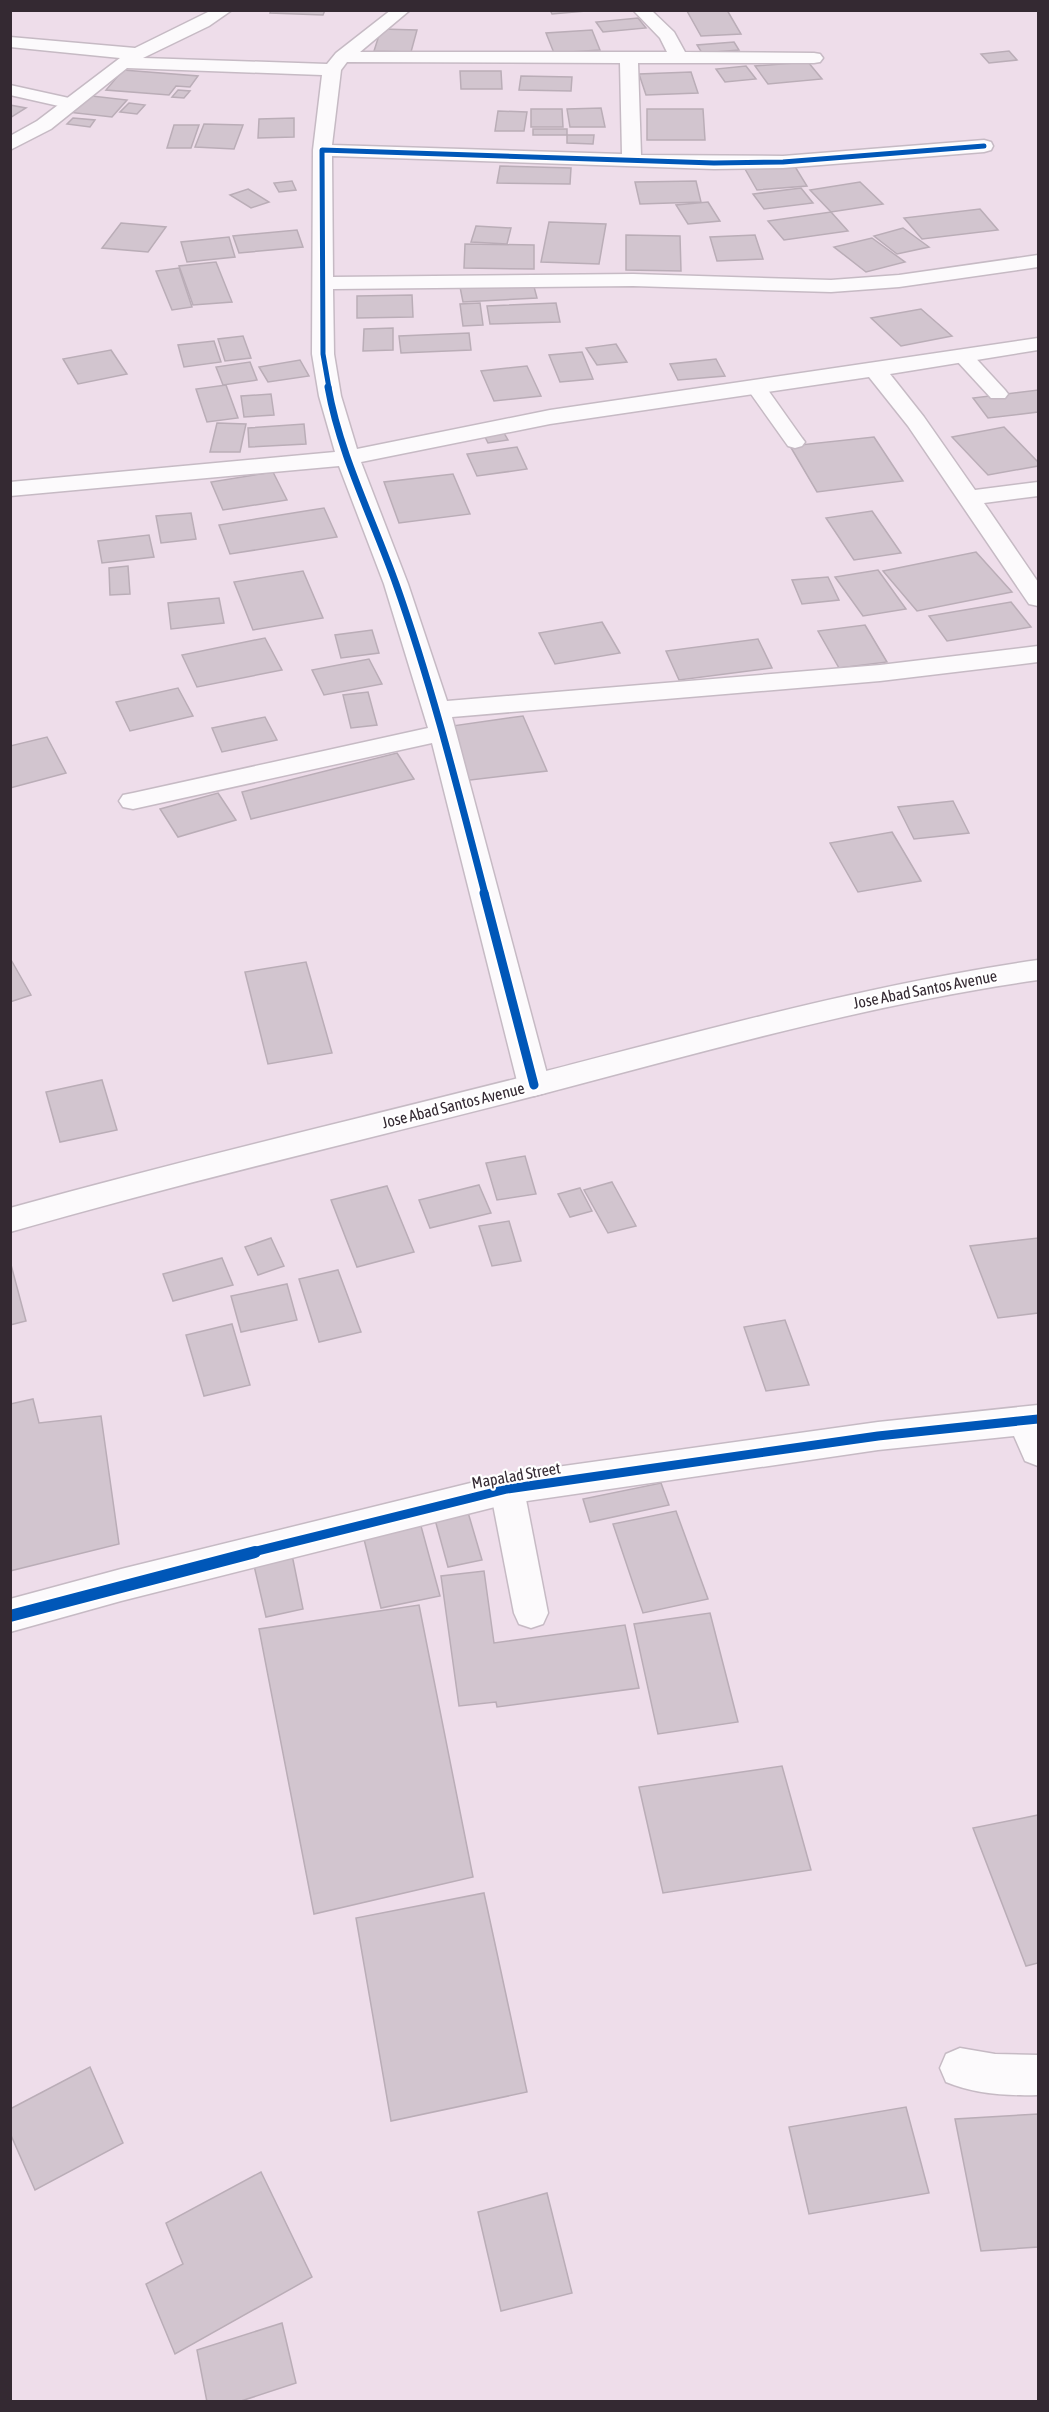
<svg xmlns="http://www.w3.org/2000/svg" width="1049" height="2412" font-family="'Asap Condensed',sans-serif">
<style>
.building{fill:#d2c5cf;stroke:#baadb7;stroke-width:1.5}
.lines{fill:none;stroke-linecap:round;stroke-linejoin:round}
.service-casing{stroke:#c6bac4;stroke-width:3}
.minor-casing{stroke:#c6bac4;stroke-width:3}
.trunk-casing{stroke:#c6bac4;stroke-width:3}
.service{fill:#fcfafc;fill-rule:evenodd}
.minor{fill:#fcfafc;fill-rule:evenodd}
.trunk{fill:#fcfafc;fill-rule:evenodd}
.cycleway-far3-casing{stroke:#fff;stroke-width:8}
.cycleway-far2-casing{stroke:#fff;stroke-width:10}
.cycleway-far1-casing{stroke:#fff;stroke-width:13}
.cycleway-casing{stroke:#fff;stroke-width:16}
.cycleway-far3{stroke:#0057b8;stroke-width:5}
.cycleway-far2{stroke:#0057b8;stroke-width:7}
.cycleway-far1{stroke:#0057b8;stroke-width:9}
.cycleway{stroke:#0057b8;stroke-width:12}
.labels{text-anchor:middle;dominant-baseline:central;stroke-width:4.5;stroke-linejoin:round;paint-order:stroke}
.street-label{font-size:16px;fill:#342932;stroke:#fff}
</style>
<rect width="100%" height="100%" fill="#eeddea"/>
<g class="building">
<polygon points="271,10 325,10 323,15 270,13"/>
<polygon points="550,10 598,10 552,14"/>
<polygon points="727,10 741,34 701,36 687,11"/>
<polygon points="638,18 646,28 603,32 596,22"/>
<polygon points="381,29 417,30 411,52 374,51"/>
<polygon points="592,30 600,50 554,53 546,33"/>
<polygon points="734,42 739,50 702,53 697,45"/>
<polygon points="1009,51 1017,60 989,63 981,54"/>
<polygon points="808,62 822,79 768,84 755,66"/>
<polygon points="746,66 756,79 725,82 716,69"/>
<polygon points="123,70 198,76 190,87 176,86 169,95 106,90"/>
<polygon points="460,71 501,71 502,89 461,89"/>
<polygon points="691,72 698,93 646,95 639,74"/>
<polygon points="521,76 572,77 571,91 519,90"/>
<polygon points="178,90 190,91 184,98 172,97"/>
<polygon points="83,95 127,100 112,117 67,112"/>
<polygon points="129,103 145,105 137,114 120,112"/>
<polygon points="10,105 26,108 10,118"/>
<polygon points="601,108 605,127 570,127 567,109"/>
<polygon points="531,109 562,109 563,127 531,127"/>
<polygon points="647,109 703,109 705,140 647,140"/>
<polygon points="498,111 527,112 524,131 495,131"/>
<polygon points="73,118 95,120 90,127 67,124"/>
<polygon points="294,118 294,137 258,138 259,119"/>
<polygon points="204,124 243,125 234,149 195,147"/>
<polygon points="174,125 199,125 191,148 167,148"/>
<rect x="533" y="129" width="34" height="6"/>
<polygon points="567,135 594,135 593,144 567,143"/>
<polygon points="794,165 807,186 757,190 745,169"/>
<polygon points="500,166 571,168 570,184 497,183"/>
<polygon points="292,181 296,190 279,192 274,183"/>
<polygon points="696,181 701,202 640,204 635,182"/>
<polygon points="860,182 883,204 831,212 810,190"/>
<polygon points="801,188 813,203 764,209 753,194"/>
<polygon points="248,189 269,202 251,208 230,195"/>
<polygon points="708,202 720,221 688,224 676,205"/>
<polygon points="980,209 998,230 922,239 904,218"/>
<polygon points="831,212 848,231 784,240 768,221"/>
<polygon points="549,222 606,224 599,264 541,262"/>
<polygon points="121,223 166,227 148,252 102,248"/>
<polygon points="476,226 511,228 507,244 471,242"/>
<polygon points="903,228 929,247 897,254 874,236"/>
<polygon points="297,230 303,247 239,253 233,236"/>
<polygon points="626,235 680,236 681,271 626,270"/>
<polygon points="755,235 763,259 717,261 710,237"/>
<polygon points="229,237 235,257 187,262 181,242"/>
<polygon points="872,238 905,262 866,272 834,247"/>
<polygon points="465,244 534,245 534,269 464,268"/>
<polygon points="216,262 232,302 193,305 179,266"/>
<polygon points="179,268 192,307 172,310 156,271"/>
<polygon points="533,283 537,298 463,302 460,287"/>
<polygon points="412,295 413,317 357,318 357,296"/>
<polygon points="480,303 483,325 463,326 460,304"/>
<polygon points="556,303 560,322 490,324 487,306"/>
<polygon points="921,309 952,336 901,346 871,318"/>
<polygon points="393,328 393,350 363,351 364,329"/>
<polygon points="469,333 471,350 401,353 399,336"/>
<polygon points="243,336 251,358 225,361 218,339"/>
<polygon points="214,341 221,362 184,367 178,345"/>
<polygon points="616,344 627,362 597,365 586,348"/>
<polygon points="111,350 127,374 78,384 63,359"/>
<polygon points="582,352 593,379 560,382 549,355"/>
<polygon points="716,359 725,376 678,380 670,364"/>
<polygon points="300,360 309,376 268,382 259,367"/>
<polygon points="250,362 257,380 223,385 216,367"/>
<polygon points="527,366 541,396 494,401 481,371"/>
<polygon points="226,385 238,418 207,422 196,389"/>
<polygon points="1038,390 1038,412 988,418 973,398"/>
<polygon points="271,394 274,415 244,417 241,396"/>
<polygon points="217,423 246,424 240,452 210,452"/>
<polygon points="304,424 306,444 249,447 248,428"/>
<polygon points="1004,427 1038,462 1038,466 988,475 952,437"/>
<polygon points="504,433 508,440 488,443 484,435"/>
<polygon points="874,437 903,481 817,492 790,446"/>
<polygon points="517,447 527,469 477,476 467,454"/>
<polygon points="273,472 287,500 223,510 211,482"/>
<polygon points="453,474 470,514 399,523 384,482"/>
<polygon points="324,508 337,537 230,554 219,525"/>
<polygon points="872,511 901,553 854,560 826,518"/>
<polygon points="191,513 196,539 161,543 156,516"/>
<polygon points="149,535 154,557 102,563 98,541"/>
<polygon points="976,552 1012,592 917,611 883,571"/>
<polygon points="128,566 130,594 110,595 109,568"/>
<polygon points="878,570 906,609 863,616 835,577"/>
<polygon points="303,571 323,618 253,630 234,582"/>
<polygon points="828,577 839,600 802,604 792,580"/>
<polygon points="219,598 224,623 171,629 168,603"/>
<polygon points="1011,602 1031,627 947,641 929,616"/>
<polygon points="602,622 620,653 555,664 539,633"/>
<polygon points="865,625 887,662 839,668 818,631"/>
<polygon points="372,630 379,653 341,658 335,635"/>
<polygon points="265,638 282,670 197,687 182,655"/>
<polygon points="758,639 772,668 679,680 666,651"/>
<polygon points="369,659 382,684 324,695 312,670"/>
<polygon points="178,688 193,716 130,731 116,702"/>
<polygon points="368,692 377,725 351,728 343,695"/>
<polygon points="523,716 547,771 462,781 445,727"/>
<polygon points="265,717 277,740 222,752 212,728"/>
<polygon points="47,737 66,773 10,788 10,746"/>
<polygon points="397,753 414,779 251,819 242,792"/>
<polygon points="218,793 236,820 178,837 160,809"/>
<polygon points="953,801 969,833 914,839 898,807"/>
<polygon points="892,832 921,881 858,892 830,843"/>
<polygon points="10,958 31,995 10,1002"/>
<polygon points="306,962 332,1053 268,1064 245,972"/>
<polygon points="102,1080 117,1130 60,1142 46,1092"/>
<polygon points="525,1156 536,1194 497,1200 486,1163"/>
<polygon points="612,1182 636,1226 608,1233 584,1190"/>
<polygon points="479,1185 491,1213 430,1228 419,1200"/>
<polygon points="387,1186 414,1252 357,1267 331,1200"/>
<polygon points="580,1188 592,1211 570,1217 558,1194"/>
<polygon points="509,1221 521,1261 492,1266 479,1226"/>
<polygon points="271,1238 284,1266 258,1275 245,1247"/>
<polygon points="1038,1238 1038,1313 998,1318 970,1246"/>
<polygon points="222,1258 233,1285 173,1301 163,1274"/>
<polygon points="10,1261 26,1321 10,1325"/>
<polygon points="338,1270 361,1332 319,1342 299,1279"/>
<polygon points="287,1284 297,1320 241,1332 231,1296"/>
<polygon points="785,1320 809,1385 766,1391 744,1327"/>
<polygon points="232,1324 250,1385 204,1396 186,1335"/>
<polygon points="33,1399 39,1423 101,1416 119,1544 10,1571 10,1404"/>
<polygon points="661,1483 669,1505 590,1522 583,1499"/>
<polygon points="467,1509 482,1560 448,1567 434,1516"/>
<polygon points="676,1511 708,1599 643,1613 613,1524"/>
<polygon points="418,1515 440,1596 381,1608 361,1527"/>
<polygon points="291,1550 303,1609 266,1617 252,1557"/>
<polygon points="484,1571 494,1643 625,1625 639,1688 497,1707 496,1702 459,1706 441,1576"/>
<polygon points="419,1605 473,1877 314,1914 259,1629"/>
<polygon points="710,1613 738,1722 658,1734 634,1624"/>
<polygon points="782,1766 811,1870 663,1893 639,1787"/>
<polygon points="1038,1815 1038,1963 1026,1966 973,1828"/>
<polygon points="484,1893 527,2092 391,2121 356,1918"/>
<polygon points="90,2067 123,2143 35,2190 10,2133 10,2109"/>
<polygon points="906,2107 929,2193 809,2214 789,2127"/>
<polygon points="1038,2114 1038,2247 981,2251 955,2119"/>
<polygon points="261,2172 312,2277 175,2354 146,2284 183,2264 166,2223"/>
<polygon points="547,2193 572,2293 501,2311 478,2212"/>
<polygon points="282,2323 296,2383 238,2402 207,2402 197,2350"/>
</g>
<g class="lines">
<g class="service-casing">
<g id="service">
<polygon points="10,85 78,100 80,104 72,109 10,95"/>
<polygon points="963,350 970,352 1005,390 1008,394 1005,398 991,398 956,360 953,356 956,352"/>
<polygon points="756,381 763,383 802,438 805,442 802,446 795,448 788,446 746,387 749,383"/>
<polygon points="507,1475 519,1479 524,1489 548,1613 543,1624 531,1628 519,1624 514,1613 490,1489 495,1479"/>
<path d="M960 2048 995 2054 1038 2055V2095C1007 2096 975 2094 946 2082L940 2068 946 2054Z"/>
</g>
</g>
<g class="minor-casing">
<g id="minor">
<path d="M212 10H232L209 26 143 58 327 64 336 53 391 10H410L360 52H667L660 38 633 10H651L674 32 685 52 814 53 820 54 823 58 820 62 814 63H638L641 155 783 156 984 140 991 142 993 146 991 150 984 152 783 168 714 169 332 156 333 277 633 274 831 280 899 275 1038 255V267L899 287 831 292 633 286 333 289 334 354 341 396 357 449 550 410 1038 338V350L890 374 924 417 975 490 1038 482V496L984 503 1038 582V606L1029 604 908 426 869 377 550 424 361 462 408 584 447 701 880 665 1038 646V662L880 681 452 717 550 1085 545 1093 534 1096 523 1093 518 1085 432 743 133 809 123 807 119 801 123 795 133 793 428 728 384 584 339 466 10 496V482L335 452 319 396 312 354 313 150 322 75 127 68 51 129 10 150V136L37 121 120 58 10 47V37L135 48ZM347 62 620 63 622 154 332 145 341 70Z"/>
<polygon points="1038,1405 1038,1466 1025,1461 1014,1436 878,1450 507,1504 121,1601 10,1632 10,1599 121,1569 507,1474 878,1422"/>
</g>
</g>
<g class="trunk-casing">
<path id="trunk" d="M1038 960V980C870 1004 709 1050 546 1093 367 1139 188 1181 10 1232V1208C188 1158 367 1117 546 1071 709 1029 871 984 1038 960Z"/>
</g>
<use href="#service" class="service"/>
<use href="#minor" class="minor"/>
<use href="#trunk" class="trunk"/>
<g class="cycleway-far3-casing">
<polyline id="cycleway-far3" points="329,388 323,354 322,150 714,163 783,162 984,146"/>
</g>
<g class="cycleway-far2-casing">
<path id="cycleway-far2" d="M328 387C340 455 373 519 396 584 432 686 458 790 485 894"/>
</g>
<g class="cycleway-far1-casing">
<g id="cycleway-far1">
<polyline points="484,893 534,1085"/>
<polyline points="249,1553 507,1489 878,1436 1038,1419"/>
</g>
</g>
<g class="cycleway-casing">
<polyline id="cycleway" points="10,1616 255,1552"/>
</g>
<use href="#cycleway-far3" class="cycleway-far3"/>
<use href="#cycleway-far2" class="cycleway-far2"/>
<use href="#cycleway-far1" class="cycleway-far1"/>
<use href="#cycleway" class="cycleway"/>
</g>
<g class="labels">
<g class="street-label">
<text transform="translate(925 989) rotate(-11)">Jose Abad Santos Avenue</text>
<text transform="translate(453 1105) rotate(-14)">Jose Abad Santos Avenue</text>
<text transform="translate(516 1475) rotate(-10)">Mapalad Street</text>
</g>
</g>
<rect width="1049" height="2412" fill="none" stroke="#342932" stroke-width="24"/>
</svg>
